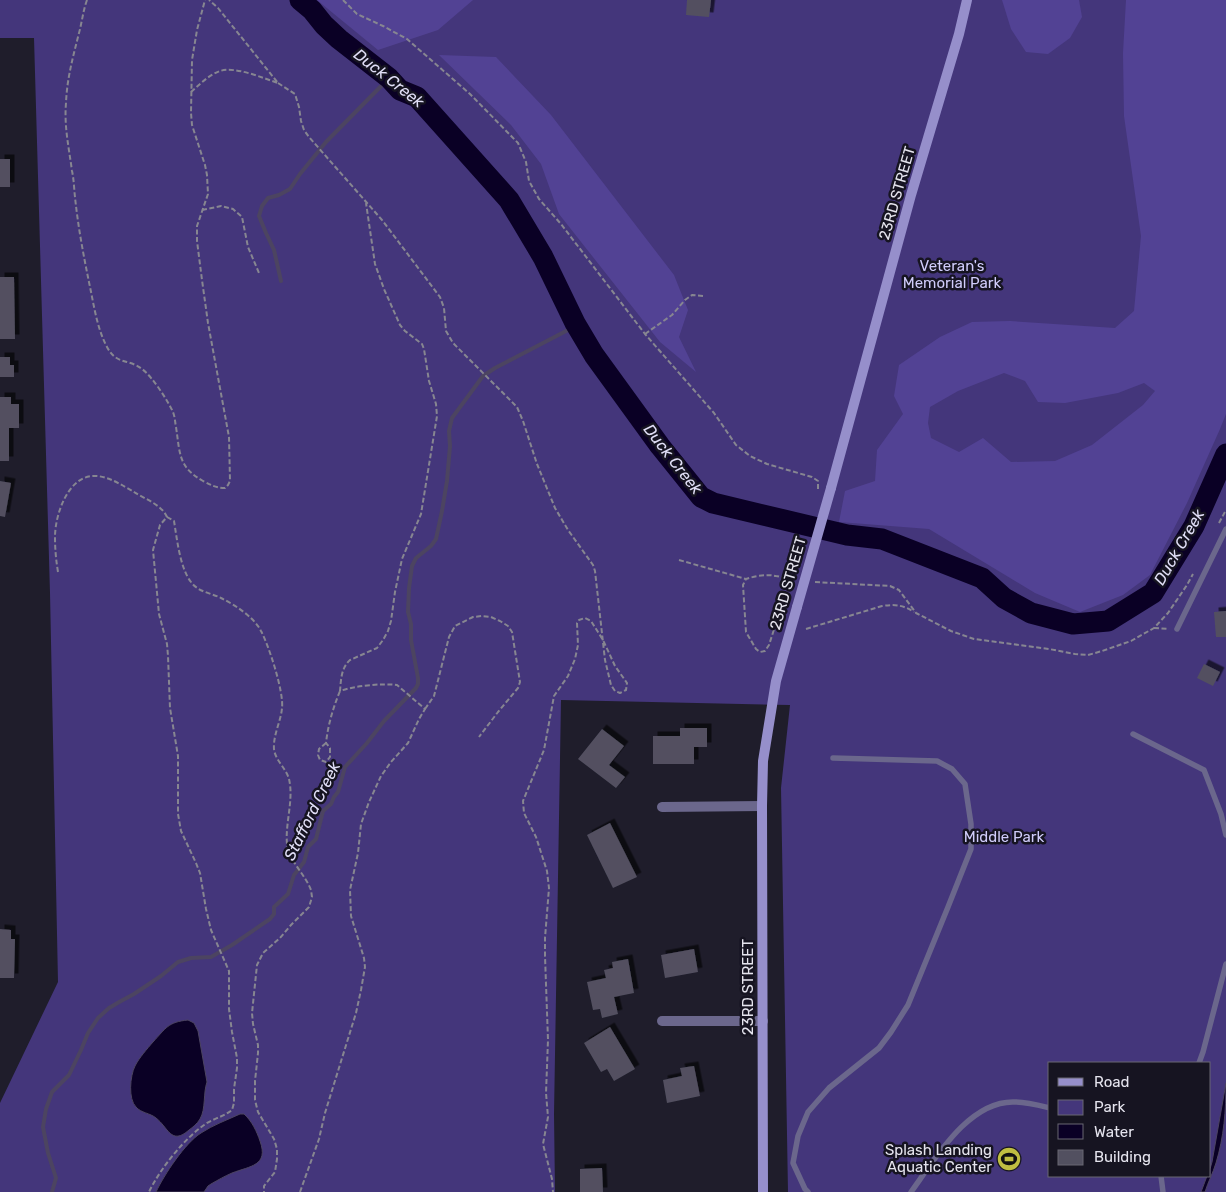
<svg xmlns="http://www.w3.org/2000/svg" width="1226" height="1192" font-family="Rubik,sans-serif">
<style>
.green{fill:#44367b;fill-rule:evenodd}
.forest{fill:#524294;fill-rule:evenodd}
.water{fill:#0a0025;stroke:#4c4461}
.lines{fill:none;stroke-linecap:round;stroke-linejoin:round}
.stream{stroke:#4c4461;stroke-width:4}
.river{stroke:#0a0025;stroke-width:21}
.building{fill:#525060;filter:url(#shadow)}
.path{stroke:#878691;stroke-width:2;stroke-dasharray:5 2.5;stroke-linecap:butt}
.lane{stroke:#6b678c;stroke-width:5.5}
.street{stroke:#6b678c;stroke-width:10}
.secondary{stroke:#968fcb;stroke-width:10}
.secondary-bridge{stroke:#968fcb;stroke-width:10}
.labels{text-anchor:middle;dominant-baseline:central;stroke-width:5;stroke-linejoin:round;paint-order:stroke}
.street-label{font-size:15px;fill:#e5e4ee;stroke:#161421}
.park-label{font-size:15px;fill:#d0ccfa;stroke:#161421}
.poi-label{font-size:15px;fill:#e5e4ee;stroke:#161421;text-anchor:end}
.water-label{font-size:16px;font-style:italic;fill:#e1dff7;stroke:#161421}
</style>
<defs>
<filter id="shadow"><feDropShadow dx="4.5" dy="-4.5" stdDeviation="0" flood-color="#0009"/></filter>
</defs>
<rect width="100%" height="100%" fill="#1f1d2b"/>
<path class="green" d="M0 0H1226V1192H788L781 788 790 705 561 700 554 1114 555 1192H0V1103L58 982 50 593 34 38H0ZM1050 1063H1210V1176H1050Z"/>
<g class="forest">
<polygon points="317,0 473,0 438,30 378,50"/>
<polygon points="1002,0 1079,0 1082,17 1070,38 1048,54 1026,52 1011,29"/>
<path d="M1126 0H1226V414L1220 429 1187 503 1150 575 1123 595 1080 612 1035 593 929 529 839 522 845 491 875 481 877 450 903 414 894 396 899 365 940 337 972 322 1010 321 1115 328 1134 311 1141 236 1124 116 1123 53ZM1004 373 1025 381 1038 402 1065 403 1118 393 1144 383 1155 391 1143 405 1092 445 1055 461 1011 462 983 438 959 452 931 438 928 423 930 407 958 391Z"/>
<polygon points="439,55 496,57 551,115 674,275 688,310 679,337 696,372 660,342 559,214 541,164 511,125"/>
</g>
<g class="water">
<path d="M188 1020 194 1023 198 1031 207 1082C203 1093 206 1109 200 1119 197 1124 193 1127 189 1130 171 1146 168 1127 156 1118 150 1113 141 1113 136 1107 128 1099 130 1076 135 1066 139 1058 147 1049 153 1042 166 1028 168 1022 188 1020Z"/>
<path d="M1226 1083C1226 1110 1224 1137 1216 1163 1213 1173 1208 1182 1205 1192H1201L1207 1176H1210V1169L1212 1162Z"/>
<path d="M240 1114H244C252 1121 257 1132 260 1141 269 1166 250 1166 232 1173 225 1176 218 1180 211 1184L208 1186 204 1192H156C164 1175 185 1143 201 1133 213 1125 227 1120 240 1114Z"/>
</g>
<g class="lines">
<g class="stream">
<polyline points="281,281 274,250 266,233 259,216 262,206 268,198 279,195 290,189 300,174 326,142 389,78"/>
<polyline points="52,1192 56,1178 48,1153 43,1127 46,1109 52,1092 69,1075 81,1050 88,1033 98,1018 109,1008 121,1001 134,994 161,976 178,962 191,958 211,957 232,945 270,919 274,914 274,907 288,894 294,875 304,862 308,847 316,839 323,811 331,804 334,797 338,792 345,767 367,743 384,721 416,688 418,684 418,678 411,640 411,624 408,612 409,588 412,566 416,558 431,546 436,539 442,511 447,481 450,446 449,431 452,418 483,376 495,368 568,330 575,323"/>
</g>
<polyline class="river" points="300,0 312,10 324,25 339,39 389,78 400,90 417,97 509,200 543,257 575,323 594,355 660,446 701,497 713,503 847,535 882,539 982,578 1004,598 1031,613 1073,624 1108,621 1153,593 1194,526 1226,454"/>
</g>
<g class="building">
<polygon points="687,0 711,0 709,17 686,15"/>
<rect x="0" y="159" width="10" height="28"/>
<polygon points="0,277 14,277 15,339 0,339"/>
<polygon points="0,357 10,357 10,365 14,365 14,377 0,377"/>
<polygon points="0,397 11,397 11,404 19,404 19,428 9,428 9,461 0,461"/>
<polygon points="0,481 11,483 5,517 0,516"/>
<polygon points="1226,611 1226,637 1216,637 1214,612"/>
<polygon points="1204,664 1220,672 1213,686 1197,678"/>
<polygon points="680,728 707,728 707,747 694,747 694,764 653,764 653,736 680,736"/>
<polygon points="602,729 624,746 609,765 625,777 616,788 578,759"/>
<polygon points="610,823 637,877 613,888 587,835"/>
<polygon points="0,929 11,930 11,939 15,939 14,978 0,978"/>
<polygon points="694,949 698,972 665,978 661,955"/>
<polygon points="628,959 634,993 614,997 618,1014 602,1018 600,1009 593,1010 587,982 606,978 604,970 613,968 612,962"/>
<polygon points="610,1027 635,1069 614,1081 607,1069 601,1072 584,1043"/>
<polygon points="694,1066 700,1096 667,1103 663,1080 682,1076 680,1068"/>
<polygon points="602,1168 603,1192 580,1192 580,1169"/>
</g>
<g class="lines">
<g class="path">
<path d="M87 0C83 11 82 22 79 33 73 57 67 78 66 103 64 127 69 148 72 171 74 180 74 189 75 197 78 227 84 258 90 287 94 306 97 327 106 345 116 366 128 358 142 369 152 376 168 401 173 412 175 417 175 422 176 427 180 453 178 467 203 481 211 485 216 488 225 488L228 485 230 481 229 437 208 323 202 280 197 241V226L208 194 207 175 205 165 192 125 191 113 192 60 197 30 205 0"/>
<polyline points="343,0 357,14 383,26 407,39 470,94 518,143 526,162 529,181 539,199 561,224 645,334 714,413 736,445 750,456 767,464 812,477 818,481 818,490"/>
<polyline points="278,83 295,94 299,107 301,121 304,130 309,137 382,220 440,297 444,308 446,331 453,343 517,407 523,421 537,464 555,508 568,530 593,565 595,571 605,660 611,685 615,691 620,693 626,690 627,683 615,666 603,640 591,621 585,618 579,620 577,623 578,645 575,659 568,676 554,696 544,750 523,801 524,813 536,837 547,871 549,888 545,938 545,956 548,1040 546,1093 548,1117 543,1144 552,1179 553,1192"/>
<path d="M191 92C200 84 209 75 220 71 235 66 263 78 278 83L218 8 209 0"/>
<polyline points="202,210 221,206 233,209 242,217 248,247 259,273"/>
<polyline points="645,334 672,315 685,300 692,295 704,296"/>
<path d="M167 517 174 521C177 539 180 568 191 582 198 592 211 593 221 598 235 605 254 617 261 631 269 646 284 692 282 708 281 721 273 735 274 749 275 760 286 768 289 779 294 800 285 823 287 844 289 861 305 874 311 890L312 897 309 907 291 925 280 938 263 953 257 965 252 1013 253 1024 258 1045V1053L255 1081V1100L258 1112 274 1139 277 1149V1159L275 1172 264 1186V1192"/>
<polyline points="1219,523 1226,510"/>
<polyline points="679,560 746,579"/>
<path d="M58 572C56 560 55 549 55 537 55 515 68 475 95 476 109 476 123 486 134 492 145 499 162 505 167 517L160 525 153 550 159 614 167 644 168 656 170 708 178 756V814L181 831 196 863 200 873 206 909 211 930 229 971V1009L232 1032 237 1058V1068L234 1089V1103L232 1110C223 1117 212 1119 204 1125 183 1140 160 1169 149 1192"/>
<polyline points="815,582 890,586 899,590 916,613 951,631 974,639 1049,649 1075,654 1088,655 1102,651 1131,641 1154,628 1168,613 1187,585 1193,574"/>
<path d="M786 603 780 611 769 645 765 651 760 652 756 649 746 632 743 585 746 579C755 576 766 574 776 576 782 577 787 579 793 580"/>
<polyline points="1154,628 1169,629"/>
<path d="M806 629 882 606C895 604 903 605 914 612"/>
<polyline points="425,709 434,696 449,637 455,626 473,617 482,616 491,617 500,621 508,626 512,632 520,682 518,688 498,712 479,737"/>
<path d="M326 743 319 749 318 755 320 760 326 762 330 757V748L326 743C328 725 333 708 340 691"/>
<path d="M300 1192 319 1139 325 1113 356 1013 361 990 365 967 364 958 351 916 350 890 358 853 361 824 369 802 381 776 391 762 408 743 419 719 425 709 397 685C382 683 354 686 340 691 341 680 341 668 350 660L377 648 383 640 388 631 391 621 395 592 402 559 421 514 437 416 436 404 429 381 424 349 422 344 405 331 400 325 384 289 375 264 366 203"/>
</g>
<g class="lane">
<polyline points="1177,629 1226,529"/>
<polyline points="1133,734 1204,770 1221,814 1226,835"/>
<polyline points="1199,1063 1203,1052 1226,964"/>
<polyline points="1161,1176 1163,1192"/>
<polyline points="808,1192 805,1189 793,1163 798,1136 808,1112 829,1088 879,1048 891,1032 908,1005 948,907 971,849 971,824 965,784 952,769 937,761 833,758"/>
<path d="M911 1192C935 1159 969 1100 1015 1102 1027 1102 1038 1105 1050 1108"/>
</g>
<g class="street">
<polyline points="662,807 762,806"/>
<polyline points="662,1021 763,1021"/>
</g>
<g class="secondary">
<polyline points="831,488 911,195 959,34 967,0"/>
<polyline points="763,1192 762,806 763,761 776,681 797,607"/>
</g>
<polyline class="secondary-bridge" points="797,607 831,488"/>
</g>
<defs>
<g id="stadium-disc" transform="scale(1.25)"><circle r="9.5" fill="#bfbe41" stroke="#161421"/><path d="M0-5a6.5 5 0 1 0 0 10a6.5 5 0 1 0 0-10ZM-3.5-1.8h7v3.6h-7Z" fill="#111"/></g>
</defs>
<g fill-rule="evenodd">
<use href="#stadium-disc" x="1009" y="1159"/>
</g>
<g class="labels">
<g class="street-label">
<text transform="translate(897 193) rotate(-74)">23RD STREET</text>
<text transform="translate(788 583) rotate(-74)">23RD STREET</text>
<text transform="translate(748 987) rotate(-90)">23RD STREET</text>
</g>
<g class="park-label">
<text x="952" y="266">Veteran's<tspan x="952" dy="17">Memorial Park</tspan></text>
<text x="1004" y="837">Middle Park</text>
</g>
<g class="poi-label">
<text x="992" y="1150">Splash Landing<tspan x="992" dy="17">Aquatic Center</tspan></text>
</g>
<g class="water-label">
<text transform="translate(389 78) rotate(38)">Duck Creek</text>
<text transform="translate(673 459) rotate(52)">Duck Creek</text>
<text transform="translate(1179 547) rotate(-60)">Duck Creek</text>
<text transform="translate(312 811) rotate(-64)">Stafford Creek</text>
</g>
</g>
<rect x="1048" y="1062" width="162" height="115" fill="#161421" stroke="#696773"/>
<rect x="1058" y="1078" width="25" height="8" fill="#968fcb" stroke="#696773"/>
<text x="1094" y="1087" font-size="15" fill="#e5e4ee">Road</text>
<rect x="1058" y="1100" width="25" height="15" fill="#44367b" stroke="#696773"/>
<text x="1094" y="1112" font-size="15" fill="#e5e4ee">Park</text>
<rect x="1058" y="1124" width="25" height="15" fill="#0a0025" stroke="#696773"/>
<text x="1094" y="1137" font-size="15" fill="#e5e4ee">Water</text>
<rect x="1058" y="1150" width="25" height="15" fill="#525060" stroke="#696773"/>
<text x="1094" y="1162" font-size="15" fill="#e5e4ee">Building</text>
</svg>
